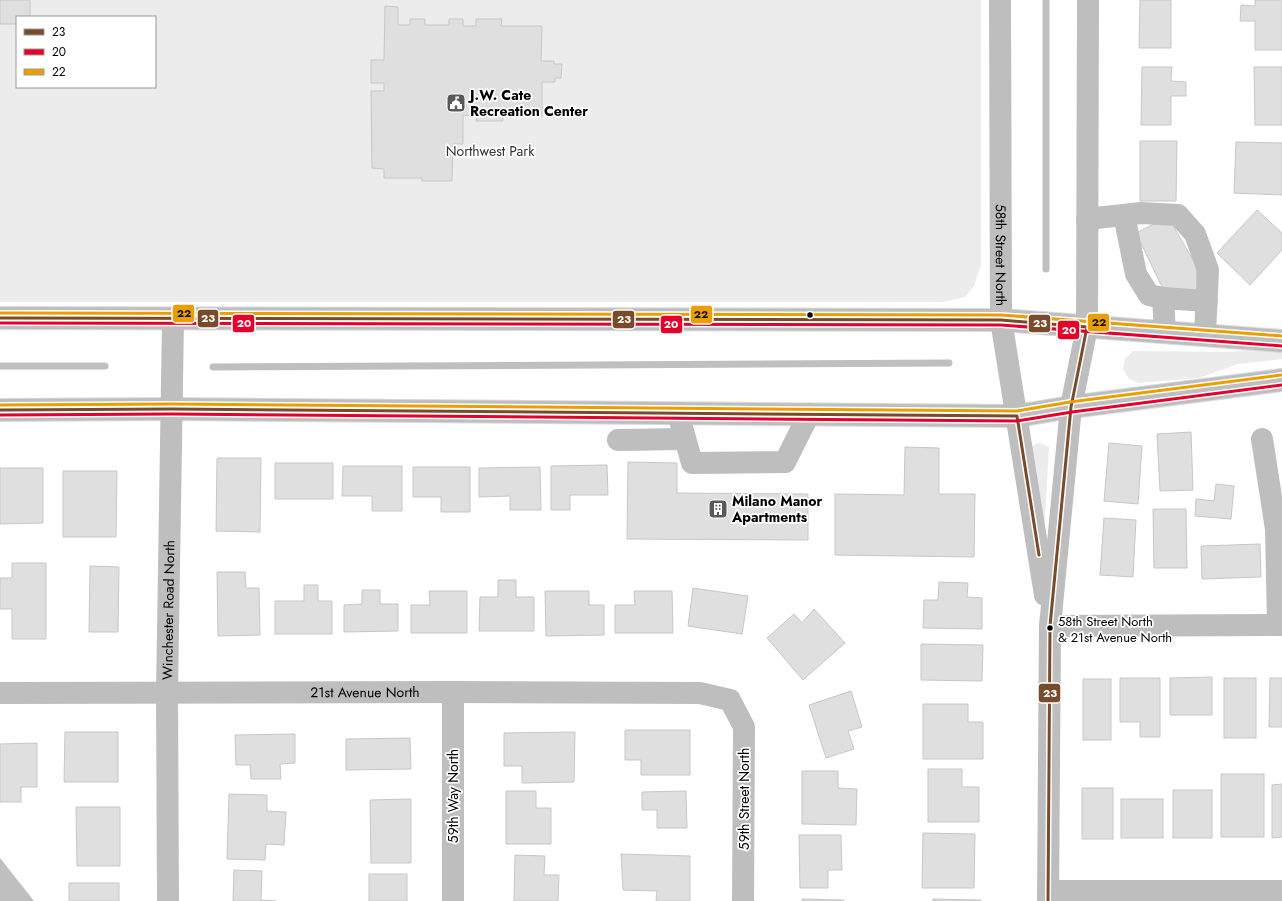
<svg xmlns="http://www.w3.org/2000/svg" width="1282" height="901" font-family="Jost,sans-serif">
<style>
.green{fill:#ececec;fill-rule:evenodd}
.water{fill:#bfbfbf}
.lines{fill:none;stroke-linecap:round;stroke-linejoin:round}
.stream{stroke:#bfbfbf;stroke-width:7}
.building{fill:#dfdfdf;stroke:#c7c7c7}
.major-casing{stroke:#dbdbdb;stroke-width:24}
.minor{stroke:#bebebe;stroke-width:22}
.major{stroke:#bebebe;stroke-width:22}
.bus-1-casing{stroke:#fff;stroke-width:6}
.bus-2-casing{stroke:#fff;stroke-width:6}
.bus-3-casing{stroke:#fff;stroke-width:6}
.bus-1{stroke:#7a4b2a;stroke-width:3}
.bus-2{stroke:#e4002b;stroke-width:3}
.bus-3{stroke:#eb9e00;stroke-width:3}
.bus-dot{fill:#000;stroke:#fff;stroke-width:1.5}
.labels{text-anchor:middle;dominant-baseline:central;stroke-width:3.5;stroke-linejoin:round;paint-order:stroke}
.bus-label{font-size:13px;fill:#000;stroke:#fff;text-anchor:start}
.poi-label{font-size:14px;font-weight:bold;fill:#000;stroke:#fff;text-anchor:start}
.park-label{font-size:14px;fill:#333;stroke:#fff}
.street-label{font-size:14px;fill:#000;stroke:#fff}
.line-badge{stroke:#fff;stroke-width:1.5}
.badge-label{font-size:11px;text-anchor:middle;font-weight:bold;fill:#fff}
.pale-badge-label{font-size:11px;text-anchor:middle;font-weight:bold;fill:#111}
</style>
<rect width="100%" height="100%" fill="#fff"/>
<g class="green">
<path d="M0 0H981V265L974 286 965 297 942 302H0ZM17 17H155V87H17Z"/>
<polygon points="1282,346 1282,359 1238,364 1199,378 1139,383 1129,379 1123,369 1125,359 1133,351 1230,352"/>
<polygon points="1040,443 1049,447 1044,537 1031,446"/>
</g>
<polygon class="water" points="0,858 34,901 0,901"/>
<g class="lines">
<g class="stream">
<polyline points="1046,0 1046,269"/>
<polyline points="0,366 105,366"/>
<polyline points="213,367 949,363"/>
</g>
</g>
<g class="building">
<polygon points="0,0 30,0 30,17 17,17 17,24 0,24"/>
<polygon points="1140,0 1171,0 1171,48 1139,48"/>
<polygon points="1255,0 1282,0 1282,50 1255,50 1255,21 1240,21 1241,5 1255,6"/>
<polygon points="385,6 398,7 398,25 410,25 410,19 425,19 425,25 449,25 449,19 463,19 463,26 476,26 476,19 502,19 501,26 542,26 541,61 554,61 554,64 562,64 561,78 555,78 555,82 542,82 542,116 503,116 503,121 476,121 477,116 463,115 463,144 453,144 452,181 422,181 422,178 384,178 384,169 372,168 371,91 384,91 384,83 371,83 371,60 384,60"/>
<polygon points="1142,67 1172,67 1171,81 1186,82 1186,96 1171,96 1171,125 1141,125"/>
<polygon points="1254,67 1282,67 1282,125 1255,125"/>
<polygon points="1140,141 1177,141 1176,201 1140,201"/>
<polygon points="1236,142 1282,143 1282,195 1234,193"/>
<polygon points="1257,210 1282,233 1282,250 1250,285 1217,253"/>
<polygon points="1168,217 1196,265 1198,295 1165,293 1136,233"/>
<polygon points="1191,432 1193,490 1160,491 1157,434"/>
<polygon points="1109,443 1142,446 1138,504 1104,501"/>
<polygon points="905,447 939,448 939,494 975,494 974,557 835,555 835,494 904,495"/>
<polygon points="217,458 261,458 260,532 216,531"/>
<polygon points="628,462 677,463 677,493 808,494 808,540 627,539"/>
<rect x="275" y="463" width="58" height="36"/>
<polygon points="607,465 608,495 570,495 570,510 551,510 551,466"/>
<polygon points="343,466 402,466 402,511 372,511 372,496 342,496"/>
<polygon points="413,467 470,467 470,512 441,512 441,497 413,497"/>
<polygon points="540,467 541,510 510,510 510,496 479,497 479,468"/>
<polygon points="0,468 43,468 43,523 0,524"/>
<polygon points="63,471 117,471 116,537 63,537"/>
<polygon points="1216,484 1234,486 1231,519 1195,516 1196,499 1214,501"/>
<polygon points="1153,509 1186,509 1187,568 1154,568"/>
<polygon points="1104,518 1136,520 1133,577 1100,575"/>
<polygon points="1260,544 1261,577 1202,579 1201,546"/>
<polygon points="12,563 46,563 46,639 12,639 12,609 0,609 0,578 12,578"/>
<polygon points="90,566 119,567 118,632 89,632"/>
<polygon points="217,572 245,572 246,588 259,588 260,635 218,636"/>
<polygon points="498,580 516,580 516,597 534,597 534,631 479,631 480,597 498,597"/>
<polygon points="939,582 968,583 967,597 982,598 982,629 923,628 924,600 938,600"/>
<polygon points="304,585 318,585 318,601 332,601 332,634 275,634 275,601 304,601"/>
<polygon points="693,588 748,596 742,634 688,626"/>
<polygon points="362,590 380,590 380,604 398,604 398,631 344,632 344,605 362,604"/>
<polygon points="429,591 467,591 467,633 411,633 411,605 430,605"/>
<polygon points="545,591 589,591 589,605 604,605 604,635 546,636"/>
<polygon points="634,591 672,591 673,633 615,633 615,605 635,605"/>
<polygon points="814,609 845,643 803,680 767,638 794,614 802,623"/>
<polygon points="921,644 983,645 982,681 921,680"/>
<polygon points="1212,677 1212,715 1170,715 1170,678"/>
<polygon points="1120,678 1160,678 1160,737 1140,737 1140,722 1120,722"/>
<rect x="1224" y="678" width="32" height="60"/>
<polygon points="1270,678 1282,678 1282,727 1269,727"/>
<rect x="1083" y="679" width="28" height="61"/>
<polygon points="851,691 862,727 848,731 854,749 826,758 809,705"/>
<polygon points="923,704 968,704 968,722 983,722 983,759 923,759"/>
<polygon points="625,730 690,730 690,775 641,775 641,760 625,760"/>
<polygon points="65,732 118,732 118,782 64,782"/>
<polygon points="575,732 574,782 522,783 522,766 504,766 504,733"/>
<polygon points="295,734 295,763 280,764 281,779 251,779 250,765 236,765 235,735"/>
<polygon points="410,738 411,769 346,770 346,739"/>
<polygon points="37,743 37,787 21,787 21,802 0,802 0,744"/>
<polygon points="928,769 962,769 962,787 979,787 979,822 928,822"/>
<polygon points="802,771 838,771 838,788 857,789 856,825 802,824"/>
<rect x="1221" y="774" width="43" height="63"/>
<polygon points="1282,784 1282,837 1272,838 1272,785"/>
<rect x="1082" y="788" width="31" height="51"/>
<rect x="1173" y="790" width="39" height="48"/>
<polygon points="506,791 536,791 536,808 551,808 551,844 506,844"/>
<polygon points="686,791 687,828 657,828 657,810 642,810 642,792"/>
<polygon points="229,794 267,795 267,811 286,812 284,845 266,844 265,860 227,859"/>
<polygon points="411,799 411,863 371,863 370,800"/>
<rect x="1121" y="799" width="42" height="39"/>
<polygon points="76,807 120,807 120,866 77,866"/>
<polygon points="923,833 975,834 974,888 922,888"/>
<polygon points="799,835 841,835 842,870 828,870 828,888 800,888"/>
<polygon points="621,854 690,856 690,901 656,901 657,891 623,890"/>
<polygon points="515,855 545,856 544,875 559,875 558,901 514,901"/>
<polygon points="234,870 262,871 261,900 276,901 233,901"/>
<rect x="369" y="874" width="38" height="27"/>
<rect x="69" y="883" width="50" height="18"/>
<polygon points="802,899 844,900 844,901 802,901"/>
<polygon points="933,899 981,900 981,901 933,901"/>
</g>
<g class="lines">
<g class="major-casing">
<g id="major">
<polyline points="0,318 1001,320 1282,341"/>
<polyline points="0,410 173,409 1017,416 1071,407 1282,380"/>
</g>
</g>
<g class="minor">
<path id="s1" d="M1000 0 1001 320 1045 595"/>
<polyline points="1124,215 1136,274 1149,295 1163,298 1207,301"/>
<polyline points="1087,219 1141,213 1178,215 1195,234 1208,270 1205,334"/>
<polyline points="1163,298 1165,332"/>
<polyline points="678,413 692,463 785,462 809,414"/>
<polyline points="1262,439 1276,529 1278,625"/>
<polyline points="618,440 685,439"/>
<polyline points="1050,626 1282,625"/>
<polyline points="453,692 453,901"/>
<path id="s2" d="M0 693 453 692 700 693 730 700 744 727 743 901"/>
<polyline points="1048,891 1282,891"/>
<path id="s3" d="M168 901 167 692 173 320"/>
<polyline points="1048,901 1050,626 1071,407 1087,327 1088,0"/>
</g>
<use href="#major" class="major"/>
<g class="bus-1-casing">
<g id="bus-1">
<polyline points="0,318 1001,320 1087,327 1071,407 1050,626 1048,901"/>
<polyline points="0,410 173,409 1017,416 1039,555"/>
</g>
</g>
<g class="bus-2-casing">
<g id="bus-2">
<polyline points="0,323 1001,325 1282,346"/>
<polyline points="0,415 173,414 1017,421 1072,412 1282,385"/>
</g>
</g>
<g class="bus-3-casing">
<g id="bus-3">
<polyline points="0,313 1001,315 1282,336"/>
<polyline points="0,405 173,404 1017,411 1070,402 1281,375"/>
</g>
</g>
<use href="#bus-1" class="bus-1"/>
<use href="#bus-2" class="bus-2"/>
<use href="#bus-3" class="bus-3"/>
</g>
<defs>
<g id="civic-square" transform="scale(1)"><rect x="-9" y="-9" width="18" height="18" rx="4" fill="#595959" stroke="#fff"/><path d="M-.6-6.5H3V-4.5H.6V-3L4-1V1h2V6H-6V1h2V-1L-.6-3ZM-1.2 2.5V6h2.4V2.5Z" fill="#fff"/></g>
<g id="building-square" transform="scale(1)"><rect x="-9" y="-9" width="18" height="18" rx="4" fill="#595959" stroke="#fff"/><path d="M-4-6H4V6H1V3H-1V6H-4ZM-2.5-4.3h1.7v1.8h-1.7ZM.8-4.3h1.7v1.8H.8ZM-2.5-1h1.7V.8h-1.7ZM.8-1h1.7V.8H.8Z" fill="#fff"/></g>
</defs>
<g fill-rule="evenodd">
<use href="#civic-square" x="456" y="103"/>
<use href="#building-square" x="718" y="509"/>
</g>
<g class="bus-dot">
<circle cx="810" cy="315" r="3.5"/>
<circle cx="1050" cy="628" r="3.5"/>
</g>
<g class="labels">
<g class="bus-label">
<text x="1058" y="621">58th Street North<tspan x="1058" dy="16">&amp; 21st Avenue North</tspan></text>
</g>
<g class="poi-label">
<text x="470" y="95">J.W. Cate<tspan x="470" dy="16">Recreation Center</tspan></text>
<text x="732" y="501">Milano Manor<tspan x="732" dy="16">Apartments</tspan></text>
</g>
<g class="park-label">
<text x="490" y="151">Northwest Park</text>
</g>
<g class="street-label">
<text stroke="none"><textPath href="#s1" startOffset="255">58th Street North</textPath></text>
<text stroke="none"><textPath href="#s3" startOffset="291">Winchester Road North</textPath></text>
<text stroke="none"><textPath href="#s2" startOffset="365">21st Avenue North</textPath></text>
<text transform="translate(453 796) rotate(-90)">59th Way North</text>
<text transform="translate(744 799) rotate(-90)">59th Street North</text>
</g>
</g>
<g class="line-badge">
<rect x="172" y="304" width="23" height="19" rx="4" fill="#eb9e00"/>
<rect x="690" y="305" width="23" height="19" rx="4" fill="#eb9e00"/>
<rect x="197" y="309" width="22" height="19" rx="4" fill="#7a4b2a"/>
<rect x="612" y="310" width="23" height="19" rx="4" fill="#7a4b2a"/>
<rect x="1087" y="313" width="23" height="19" rx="4" fill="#eb9e00"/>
<rect x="1028" y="314" width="23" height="19" rx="4" fill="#7a4b2a"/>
<rect x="232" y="314" width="23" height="19" rx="4" fill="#e4002b"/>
<rect x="660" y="315" width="23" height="19" rx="4" fill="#e4002b"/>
<rect x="1057" y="320" width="23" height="20" rx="4" fill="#e4002b"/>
<rect x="1038" y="683" width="23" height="20" rx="4" fill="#7a4b2a"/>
</g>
<g class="badge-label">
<text x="208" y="322">23</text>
<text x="624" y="323">23</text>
<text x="1040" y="327">23</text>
<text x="244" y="327">20</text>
<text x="671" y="328">20</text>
<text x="1069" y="334">20</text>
<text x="1050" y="697">23</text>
</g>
<g class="pale-badge-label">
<text x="184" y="317">22</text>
<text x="701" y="318">22</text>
<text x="1099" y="326">22</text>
</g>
<rect x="16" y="16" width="140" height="72" fill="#ffffff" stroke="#999999"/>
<rect x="24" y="29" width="20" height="6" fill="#7a4b2a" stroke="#999999"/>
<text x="52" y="36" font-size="12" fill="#000000">23</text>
<rect x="24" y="49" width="20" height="6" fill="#e4002b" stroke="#999999"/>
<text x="52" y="56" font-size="12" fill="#000000">20</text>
<rect x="24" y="69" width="20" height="6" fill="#eb9e00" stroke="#999999"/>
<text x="52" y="76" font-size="12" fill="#000000">22</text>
</svg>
